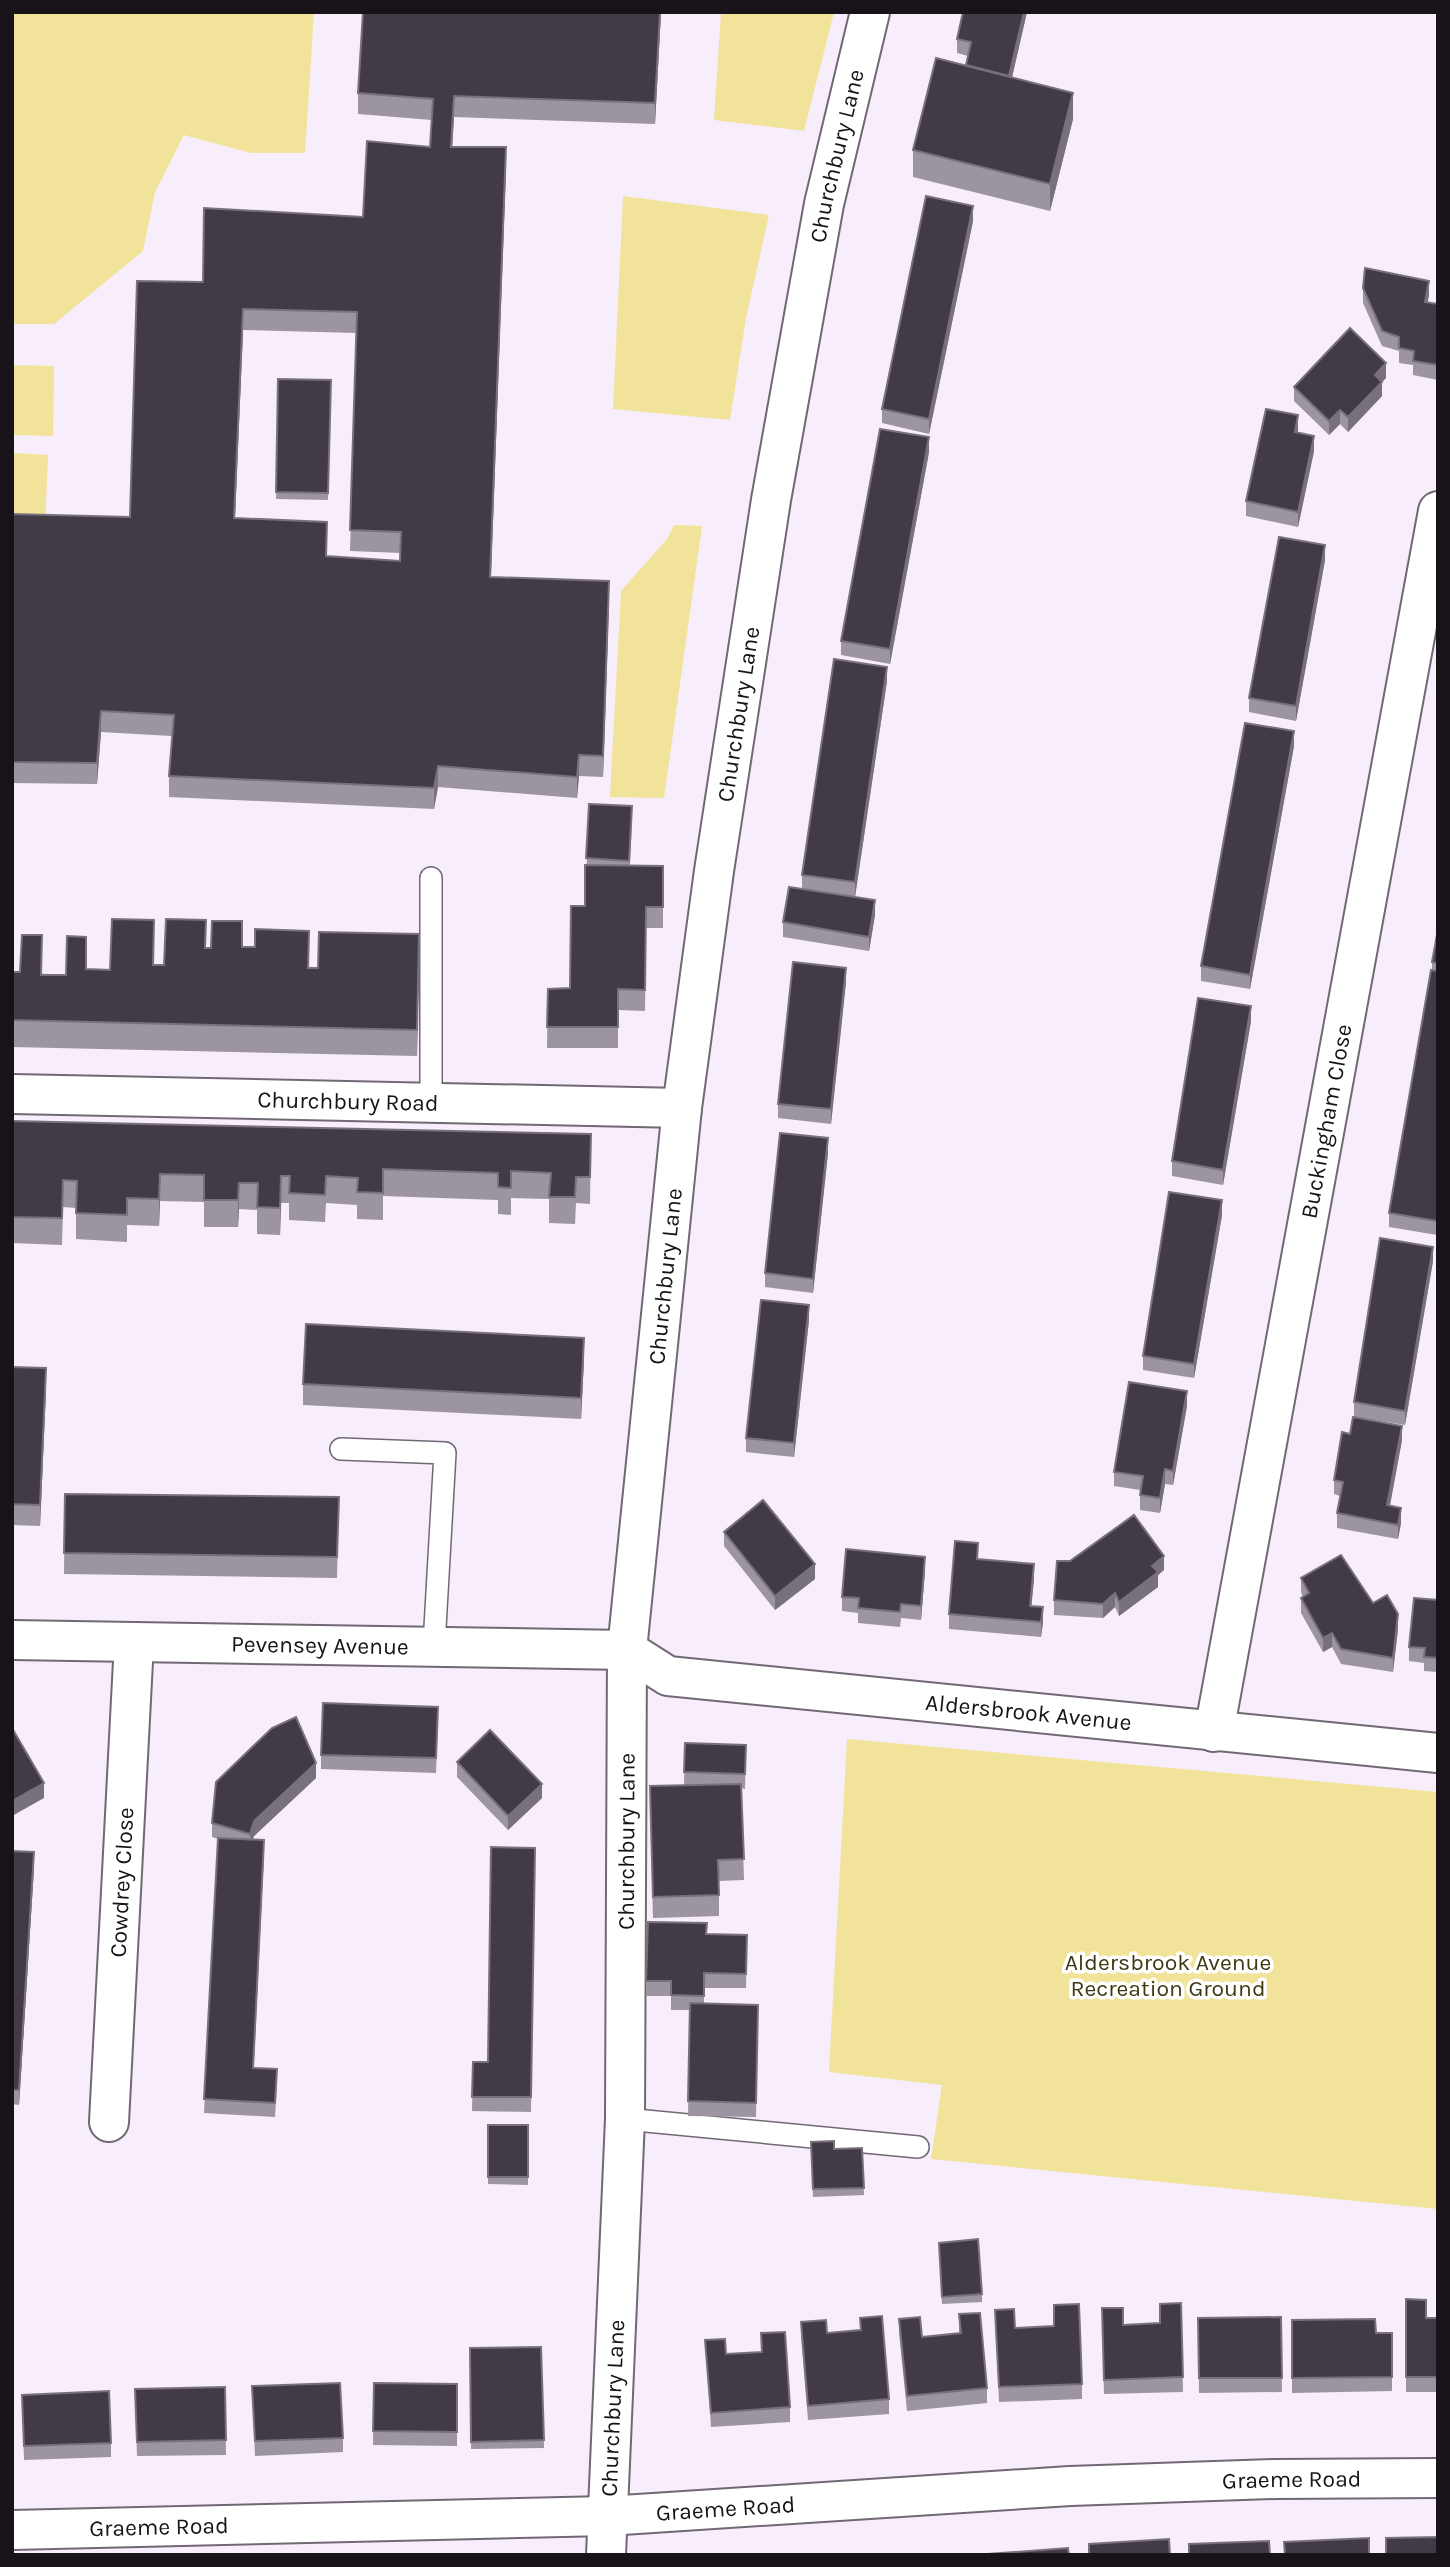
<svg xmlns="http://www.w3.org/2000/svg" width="1450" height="2567" font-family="Karla,sans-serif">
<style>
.green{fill:#f1e399}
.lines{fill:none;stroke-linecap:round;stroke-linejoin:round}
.service-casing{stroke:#716874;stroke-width:24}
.minor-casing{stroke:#716874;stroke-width:42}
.service{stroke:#fff;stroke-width:21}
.minor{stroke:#fff;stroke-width:38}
.wall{fill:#9c94a0;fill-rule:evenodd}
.shaded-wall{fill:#78707c}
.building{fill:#423a45;stroke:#78707c;stroke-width:2;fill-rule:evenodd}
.labels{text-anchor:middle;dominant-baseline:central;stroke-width:7;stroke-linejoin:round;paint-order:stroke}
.street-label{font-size:23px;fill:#171318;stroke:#fff}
.park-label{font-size:23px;fill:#3f3810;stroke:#fff}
</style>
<rect width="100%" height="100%" fill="#f7edfb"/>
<g class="green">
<polygon points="12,12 314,12 305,153 251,153 184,135 155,192 143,251 54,324 12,324"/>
<polygon points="721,12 834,12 804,131 714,120"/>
<polygon points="623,196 769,215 746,318 730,420 613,409"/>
<polygon points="12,365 54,366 53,436 12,435"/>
<polygon points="12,453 48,455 45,528 12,526"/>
<polygon points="674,525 702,526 664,798 610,797 621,591 667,539"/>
<polygon points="847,1739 1438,1792 1438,2209 931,2159 942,2085 829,2072"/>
</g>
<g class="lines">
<g class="service-casing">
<g id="service">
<polyline points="431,1102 431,878"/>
<polyline points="341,1449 445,1453 434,1645"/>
<polyline points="625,2119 918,2147"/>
</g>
</g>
<g class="minor-casing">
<g id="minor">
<path id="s1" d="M12 1094 682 1108"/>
<path id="s2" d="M12 1640 627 1650 668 1676 1438 1753"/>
<path id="s3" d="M1214 1732 1438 511"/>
<path id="s4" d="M109 2122 134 1642"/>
<path id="s5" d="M12 2530 607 2516 1070 2486 1275 2479 1438 2478"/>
<path id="s6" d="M606 2555 625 2119 627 1650 682 1108 714 871 771 500 824 204 870 12"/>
</g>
</g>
<use href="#service" class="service"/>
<use href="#minor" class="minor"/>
</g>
<g class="wall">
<path d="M363 12H661L655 124 454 117 452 147 506 168 491 577 609 602 603 777 579 776 577 798 438 787 434 809 169 797V776L172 736 101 732 97 784 12 783V514L130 517 203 282 363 217 430 147 432 120 358 114V93ZM243 330 357 333 350 551 401 553 400 561 326 556 235 519Z"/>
<polygon points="963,12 1027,12 1012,77 1073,119 1050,211 913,177 913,150 966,65 968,56 957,53 957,39"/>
<polygon points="973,221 929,434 882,423 882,409"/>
<polygon points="1363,288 1429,295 1427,303 1438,305 1438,380 1413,375 1413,365 1399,363 1399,351 1382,346 1363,303"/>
<polygon points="1386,378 1382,382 1382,396 1348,432 1340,424 1329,435 1294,401 1294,387"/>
<polygon points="278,379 331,380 328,500 276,499"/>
<polygon points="1298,430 1298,433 1314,451 1298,527 1246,516 1246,501"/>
<polygon points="929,452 890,664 841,655 841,641"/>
<polygon points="1325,560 1296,721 1249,712 1249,698"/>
<polygon points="887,681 855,897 875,915 869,951 783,937 783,922 802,889 802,875"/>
<polygon points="1294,746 1250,989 1201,981 1201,966"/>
<polygon points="589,804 632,821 630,865 663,866 663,928 646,928 645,1011 618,1010 618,1048 547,1048 548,989 570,988 585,906"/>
<polygon points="1438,929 1438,1230 1437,1235 1389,1227 1389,1213 1432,970 1432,962"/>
<polygon points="242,947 309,968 419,961 417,1056 12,1047 12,972 66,975 86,969 110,970 153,965 164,965 206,948"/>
<polygon points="846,982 831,1124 778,1118 778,1104"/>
<polygon points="1251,1021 1223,1185 1172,1176 1172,1161"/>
<polygon points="12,1121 591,1134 590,1204 576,1203 575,1224 549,1223 549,1199 511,1198 511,1215 498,1214 498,1200 383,1196 383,1220 357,1219 357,1205 326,1203 325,1222 289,1220 289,1203 281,1203 280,1235 257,1234 257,1210 239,1209 238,1227 204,1227 204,1202 160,1201 159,1226 127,1225 127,1242 76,1239 76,1208 63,1207 62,1245 12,1243"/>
<polygon points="828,1153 813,1293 765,1287 765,1273"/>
<polygon points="1222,1215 1194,1378 1143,1370 1143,1356"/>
<polygon points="1433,1261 1405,1425 1354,1417 1354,1402"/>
<polygon points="809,1320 794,1457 746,1452 746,1438"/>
<polygon points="584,1359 581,1419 303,1405 303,1384"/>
<polygon points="12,1367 46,1389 40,1526 12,1525"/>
<polygon points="1187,1406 1173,1485 1165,1484 1160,1513 1140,1510 1140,1490 1114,1486 1114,1472"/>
<polygon points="1402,1440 1390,1506 1401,1523 1398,1539 1337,1528 1337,1513 1340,1496 1334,1494 1334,1480"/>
<polygon points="65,1494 339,1497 337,1578 64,1574"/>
<polygon points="724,1532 815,1579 775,1610 724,1546"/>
<polygon points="978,1560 1034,1579 1031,1606 1043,1622 1041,1637 949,1629 949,1614"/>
<polygon points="1164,1570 1158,1575 1158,1587 1119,1616 1115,1607 1103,1618 1054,1615 1054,1600"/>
<polygon points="925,1571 921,1620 901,1618 900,1627 858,1623 858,1613 842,1611 842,1597"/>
<polygon points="1301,1578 1373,1603 1398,1629 1393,1672 1341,1664 1332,1647 1323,1652 1301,1613 1301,1598 1303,1597 1301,1592"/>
<polygon points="1438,1600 1438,1672 1424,1671 1424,1663 1409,1661 1409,1647"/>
<polygon points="438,1721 436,1773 321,1769 321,1755"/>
<polygon points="685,1743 746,1745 745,1789 741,1788 744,1880 719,1881 719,1916 653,1918 650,1807 684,1785"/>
<polygon points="457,1762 542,1798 508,1830 457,1777"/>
<polygon points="316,1778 254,1836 253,1839 264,1854 253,2068 277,2083 275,2117 204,2113 218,1839 212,1837 212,1823"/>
<polygon points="535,1848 531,2112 472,2111 473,2062 488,2062"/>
<polygon points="12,1851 34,1867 19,2105 12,2104"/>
<polygon points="648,1922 707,1934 747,1935 746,1988 704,1988 704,2004 758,2005 756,2117 688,2116 690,2010 671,2010 671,1996 646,1996"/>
<polygon points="488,2125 528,2125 528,2185 488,2184"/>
<polygon points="811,2142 834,2149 862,2148 864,2195 813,2197"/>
<polygon points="939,2250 982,2294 982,2302 942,2304"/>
<polygon points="1406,2299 1426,2318 1438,2318 1438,2392 1406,2392"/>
<polygon points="1181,2303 1183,2392 1104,2394 1102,2308 1123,2325 1160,2323"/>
<polygon points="995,2310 1015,2328 1082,2384 1082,2399 999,2402"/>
<polygon points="959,2314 987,2388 987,2403 907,2411 899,2333 899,2319 922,2337 959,2333"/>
<polygon points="1281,2317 1282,2392 1199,2393 1198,2318"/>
<polygon points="860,2318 889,2399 889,2414 808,2420 801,2336 801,2322 827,2333 860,2331"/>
<polygon points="1292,2320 1376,2333 1392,2333 1392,2391 1292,2393"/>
<polygon points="761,2333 790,2407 790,2422 711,2427 705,2340 726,2354 762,2352"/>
<polygon points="541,2347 544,2448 471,2449 470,2348"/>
<polygon points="374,2383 457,2384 457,2446 373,2445"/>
<polygon points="252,2386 343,2438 343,2452 255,2456"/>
<polygon points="225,2387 226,2455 137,2456 135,2389"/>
<polygon points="22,2395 111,2443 111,2457 24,2460"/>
</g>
<g class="shaded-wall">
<polygon points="660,12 661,12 655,124 655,103"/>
<polygon points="1024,12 1027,12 1008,95 1008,81"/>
<polygon points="1073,93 1073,119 1050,211 1050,184"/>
<polygon points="454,96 454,117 451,168 451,147"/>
<polygon points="506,147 506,168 490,598 490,577"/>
<polygon points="973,206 973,221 929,434 929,419"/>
<polygon points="1429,281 1429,295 1425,317 1425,302"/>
<polygon points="243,309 243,330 234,539 234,518"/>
<polygon points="1386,363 1386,378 1382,382 1382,396 1348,432 1348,417 1375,375"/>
<polygon points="1340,410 1340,424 1329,435 1329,421"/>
<polygon points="1298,415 1298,430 1295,447 1295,432"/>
<polygon points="1314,436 1314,451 1298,527 1298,512"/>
<polygon points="929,437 929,452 890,664 890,649"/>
<polygon points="1325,545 1325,560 1296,721 1296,706"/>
<polygon points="609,581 609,602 603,777 603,756"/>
<polygon points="887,667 887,681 855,897 855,882"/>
<polygon points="101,711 101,732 97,784 97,763"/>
<polygon points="1294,731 1294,746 1250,989 1250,975"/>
<polygon points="579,755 579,776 577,798 577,777"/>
<polygon points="438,766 438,787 434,809 434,788"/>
<polygon points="875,900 875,915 869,951 869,937"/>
<polygon points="419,934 419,961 417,1056 417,1030"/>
<polygon points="846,968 846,982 831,1124 831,1109"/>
<polygon points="1251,1006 1251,1021 1223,1185 1223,1170"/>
<polygon points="828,1138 828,1153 813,1293 813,1279"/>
<polygon points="160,1174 160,1201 159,1226 159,1199"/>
<polygon points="281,1176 281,1203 280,1235 280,1208"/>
<polygon points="239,1183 239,1209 238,1227 238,1200"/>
<polygon points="1222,1200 1222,1215 1194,1378 1194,1364"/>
<polygon points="1433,1247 1433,1261 1405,1425 1405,1411"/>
<polygon points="809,1305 809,1320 794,1457 794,1443"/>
<polygon points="584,1338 584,1359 581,1419 581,1398"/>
<polygon points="46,1368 46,1389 40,1526 40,1505"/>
<polygon points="1187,1391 1187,1406 1173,1485 1173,1471"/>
<polygon points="1402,1426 1402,1440 1387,1520 1387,1505"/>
<polygon points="1165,1469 1165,1484 1160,1513 1160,1498"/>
<polygon points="1401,1508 1401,1523 1398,1539 1398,1525"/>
<polygon points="1164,1556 1164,1570 1158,1575 1158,1587 1119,1616 1119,1602 1152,1566"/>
<polygon points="925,1557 925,1571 921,1620 921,1606"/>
<polygon points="815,1564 815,1579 775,1610 775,1596"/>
<polygon points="1034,1564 1034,1579 1030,1621 1030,1606"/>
<polygon points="1115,1593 1115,1607 1103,1618 1103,1604"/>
<polygon points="1043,1607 1043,1622 1041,1637 1041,1622"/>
<polygon points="1398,1614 1398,1629 1393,1672 1393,1658"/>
<polygon points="1332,1633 1332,1647 1323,1652 1323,1638"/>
<polygon points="316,1763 316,1778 254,1836 250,1848 250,1834 254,1821"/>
<polygon points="44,1783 44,1798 12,1816 12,1801"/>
<polygon points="542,1784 542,1798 508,1830 508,1816"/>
<polygon points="264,1840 264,1854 253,2082 253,2068"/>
<polygon points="34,1852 34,1867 19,2105 19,2090"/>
</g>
<g class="building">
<path d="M363 12H660L655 103 454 96 451 147H506L490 577 609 581 603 756 579 755 577 777 438 766 434 788 169 776 174 715 101 711 97 763 12 762V514L130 517 137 281 203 282 204 208 363 217 367 141 430 147 433 99 358 93ZM243 309 357 312 350 530 401 532 400 561 326 556 327 522 234 518Z"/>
<polygon points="963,12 1024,12 1009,76 966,65 971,42 957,39"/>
<polygon points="936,58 1073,93 1050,184 913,150"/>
<polygon points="926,196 973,206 929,419 882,409"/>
<polygon points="1365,268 1429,281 1425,302 1438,304 1438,365 1413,361 1414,351 1399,348 1399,337 1382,331 1363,288"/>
<polygon points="1350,328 1386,363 1375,375 1382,382 1348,417 1340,410 1329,421 1294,387"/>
<polygon points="278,379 331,380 328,493 276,492"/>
<polygon points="1266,409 1298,415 1295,432 1314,436 1298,512 1246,501"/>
<polygon points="880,429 929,437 890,649 841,641"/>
<polygon points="1279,537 1325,545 1296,706 1249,698"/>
<polygon points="834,659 887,667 855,882 802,875"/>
<polygon points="1245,723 1294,731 1250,975 1201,966"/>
<polygon points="589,804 632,806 629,861 586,858"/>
<polygon points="585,865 663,866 663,907 646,907 645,990 618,989 618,1027 547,1027 548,989 570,988 571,906 585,906"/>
<polygon points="789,887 875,900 869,937 783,922"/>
<polygon points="112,919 154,920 153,965 164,965 166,919 206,920 205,948 211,948 212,921 242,921 242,947 255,947 255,929 309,931 308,968 318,968 319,932 419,934 417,1030 12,1020 12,972 20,972 22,935 42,935 41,975 66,975 67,936 86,937 86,969 110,970"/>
<polygon points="1438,929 1438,963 1432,962"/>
<polygon points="793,962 846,968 831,1109 778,1104"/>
<polygon points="1431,970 1438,971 1438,1215 1437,1221 1389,1213"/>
<polygon points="1198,998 1251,1006 1223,1170 1172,1161"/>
<polygon points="12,1121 591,1134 590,1177 576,1177 575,1197 549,1197 551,1173 511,1171 511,1188 498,1187 498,1173 383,1169 383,1193 357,1192 358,1178 326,1176 325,1195 289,1193 290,1176 281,1176 280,1208 257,1207 258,1183 239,1183 238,1200 204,1200 204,1175 160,1174 159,1199 127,1198 127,1215 76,1213 77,1181 63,1180 62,1218 12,1217"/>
<polygon points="780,1133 828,1138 813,1279 765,1273"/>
<polygon points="1169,1192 1222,1200 1194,1364 1143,1356"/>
<polygon points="1380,1238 1433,1247 1405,1411 1354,1402"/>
<polygon points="761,1300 809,1305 794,1443 746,1438"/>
<polygon points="306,1324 584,1338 581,1398 303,1384"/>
<polygon points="12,1367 46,1368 40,1505 12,1504"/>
<polygon points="1129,1382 1187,1391 1173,1471 1165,1469 1160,1498 1140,1495 1143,1476 1114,1472"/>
<polygon points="1353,1417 1402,1426 1387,1505 1401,1508 1398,1525 1337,1513 1343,1482 1334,1480 1342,1432 1350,1434"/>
<polygon points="65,1494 339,1497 337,1557 64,1553"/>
<polygon points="763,1500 815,1564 775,1596 724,1532"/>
<polygon points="1134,1515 1164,1556 1152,1566 1158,1572 1119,1602 1115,1593 1103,1604 1054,1600 1057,1561 1070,1561"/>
<polygon points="955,1541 978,1543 977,1559 1034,1564 1030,1606 1043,1607 1041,1622 949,1614"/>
<polygon points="846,1549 925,1557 921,1606 901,1604 900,1612 858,1608 859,1598 842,1597"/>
<polygon points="1341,1555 1373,1603 1387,1595 1398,1614 1393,1658 1341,1649 1332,1633 1323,1638 1301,1598 1309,1593 1301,1578"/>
<polygon points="1414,1598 1438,1600 1438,1658 1424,1657 1425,1648 1409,1647"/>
<polygon points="323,1703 438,1707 436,1758 321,1755"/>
<polygon points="296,1717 316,1763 254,1821 250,1834 212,1823 216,1782 272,1728"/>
<polygon points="12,1728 44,1783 12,1801"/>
<polygon points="490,1730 542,1784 508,1816 457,1762"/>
<polygon points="685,1743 746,1745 745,1774 684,1772"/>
<polygon points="741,1784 744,1859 718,1860 719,1895 653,1897 650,1786"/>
<polygon points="218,1838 264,1840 253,2068 277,2069 275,2103 204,2099"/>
<polygon points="491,1847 535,1848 531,2097 472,2097 473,2062 488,2062"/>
<polygon points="12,1851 34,1852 19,2090 12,2090"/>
<polygon points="648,1922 707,1923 706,1934 747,1935 746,1974 704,1973 704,1996 671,1995 671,1981 646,1981"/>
<polygon points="690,2003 758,2005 756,2103 688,2101"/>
<rect x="488" y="2125" width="40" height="52"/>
<polygon points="834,2141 834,2149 862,2148 864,2188 813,2189 811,2142"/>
<polygon points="978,2239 982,2294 942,2297 939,2243"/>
<polygon points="1406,2299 1426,2300 1426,2318 1438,2318 1438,2377 1406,2377"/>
<polygon points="1181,2303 1183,2377 1104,2380 1102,2308 1123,2308 1123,2325 1160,2323 1160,2304"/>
<polygon points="1079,2304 1082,2384 999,2387 995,2310 1014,2309 1015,2328 1054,2326 1054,2305"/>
<polygon points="980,2313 987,2388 907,2396 899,2319 920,2317 922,2337 961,2333 959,2314"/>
<polygon points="882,2316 889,2399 808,2406 801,2322 826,2320 827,2333 861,2330 860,2318"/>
<polygon points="1281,2317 1282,2378 1199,2378 1198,2318"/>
<polygon points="1375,2319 1376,2333 1392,2333 1392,2377 1292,2378 1292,2320"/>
<polygon points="785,2332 790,2407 711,2413 705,2340 725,2339 726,2354 762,2352 761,2333"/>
<polygon points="541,2347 544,2440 471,2442 470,2348"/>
<polygon points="340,2383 343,2438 255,2441 252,2386"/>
<polygon points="374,2383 457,2384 457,2432 373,2431"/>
<polygon points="225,2387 226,2440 137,2442 135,2389"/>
<polygon points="109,2391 111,2443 24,2446 22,2395"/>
<polygon points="1438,2537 1438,2555 1386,2555 1386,2538"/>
<polygon points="1369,2538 1369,2555 1285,2555 1284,2542"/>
<polygon points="1169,2539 1170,2555 1089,2555 1089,2544"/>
<polygon points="1269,2541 1270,2555 1189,2555 1189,2544"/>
<polygon points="1068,2548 1069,2555 988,2555 988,2554"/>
</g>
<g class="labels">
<g class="street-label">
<text stroke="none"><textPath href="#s6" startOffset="2415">Churchbury Lane</textPath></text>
<text stroke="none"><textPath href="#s6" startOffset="1848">Churchbury Lane</textPath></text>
<text stroke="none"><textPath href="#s1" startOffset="336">Churchbury Road</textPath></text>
<text stroke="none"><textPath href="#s3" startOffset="621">Buckingham Close</textPath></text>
<text stroke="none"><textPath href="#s6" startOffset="1281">Churchbury Lane</textPath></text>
<text stroke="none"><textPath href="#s2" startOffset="308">Pevensey Avenue</textPath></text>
<text stroke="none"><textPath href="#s2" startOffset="1026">Aldersbrook Avenue</textPath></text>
<text stroke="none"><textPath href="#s6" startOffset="714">Churchbury Lane</textPath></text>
<text stroke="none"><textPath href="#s4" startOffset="240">Cowdrey Close</textPath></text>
<text stroke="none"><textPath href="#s6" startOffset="147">Churchbury Lane</textPath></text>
<text stroke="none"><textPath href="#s5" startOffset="1281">Graeme Road</textPath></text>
<text stroke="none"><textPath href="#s5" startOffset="714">Graeme Road</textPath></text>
<text stroke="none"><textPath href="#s5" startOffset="147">Graeme Road</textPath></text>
</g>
<g class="park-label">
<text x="1168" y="1962">Aldersbrook Avenue<tspan x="1168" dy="26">Recreation Ground</tspan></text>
</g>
</g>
<rect width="1450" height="2567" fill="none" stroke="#171318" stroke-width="28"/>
</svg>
